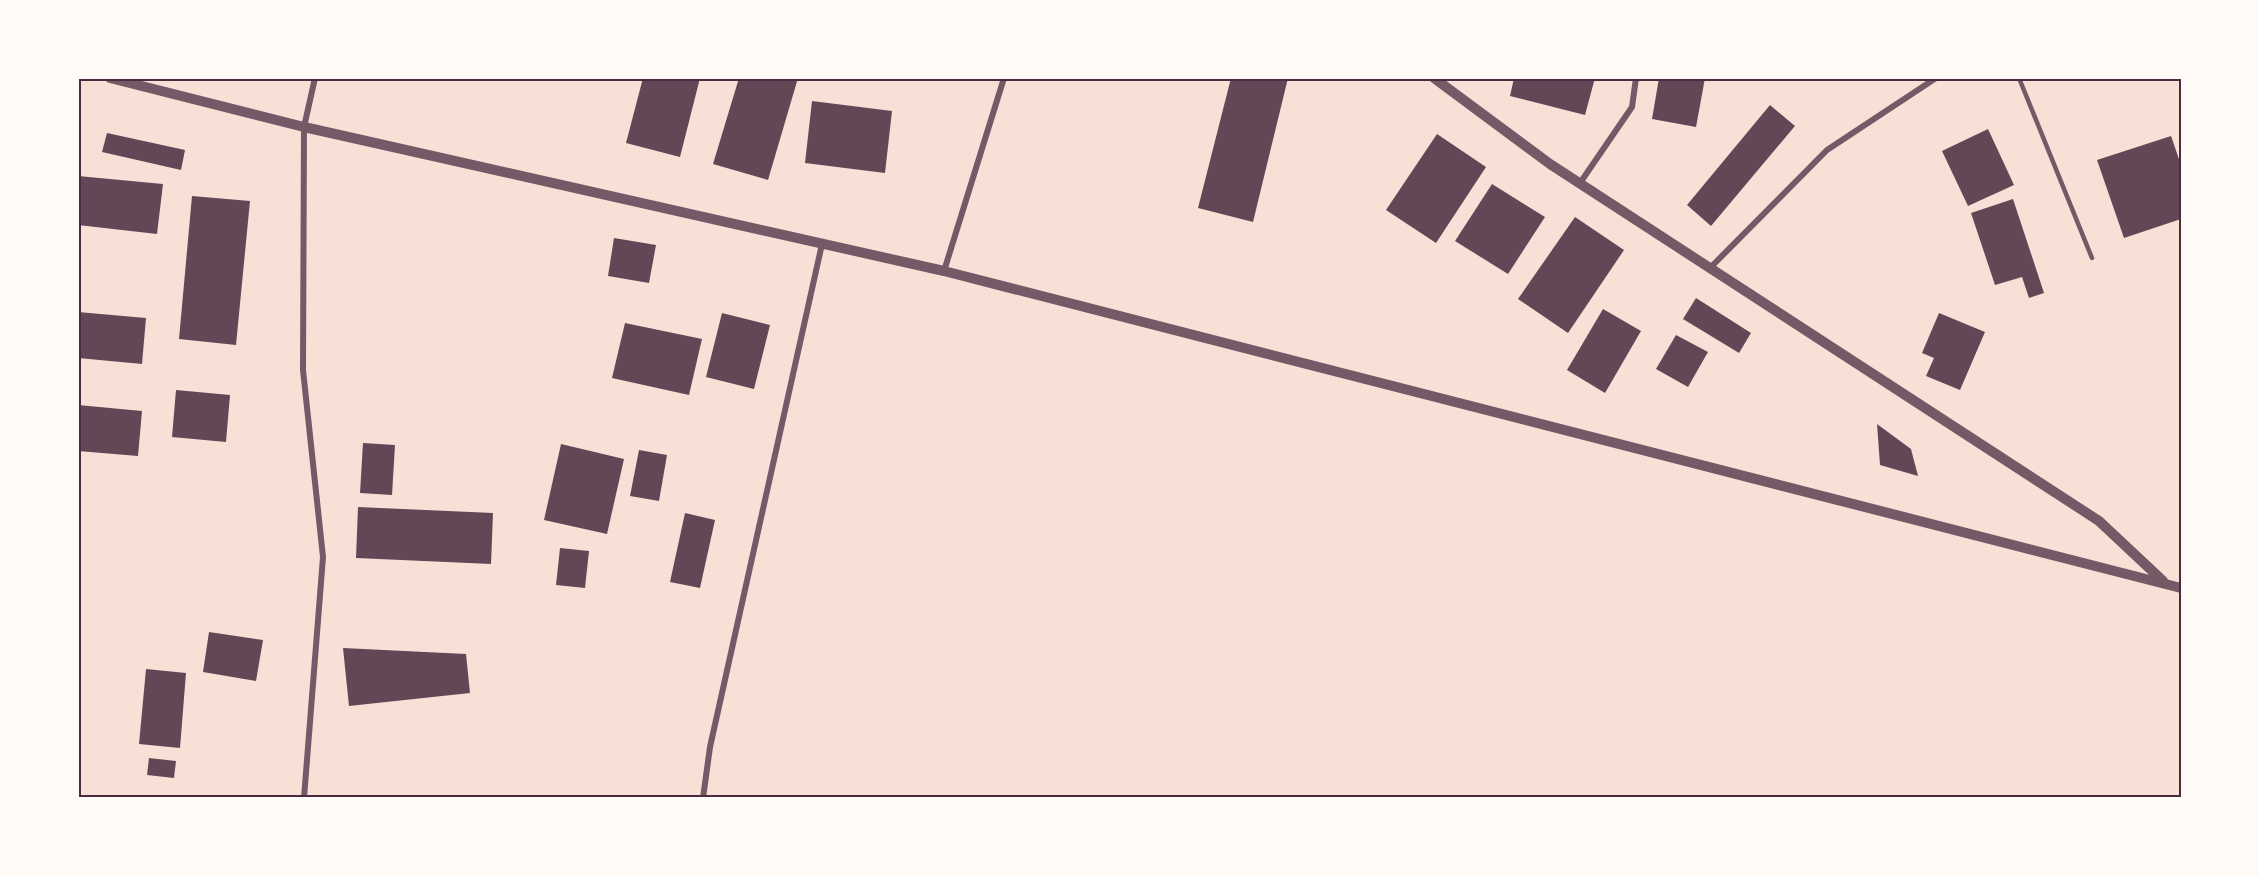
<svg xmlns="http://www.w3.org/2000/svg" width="2259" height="876" font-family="'PT Sans Narrow',sans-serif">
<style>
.building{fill:#644757}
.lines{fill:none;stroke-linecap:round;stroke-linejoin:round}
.service{stroke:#755966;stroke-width:4.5}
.minor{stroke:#755966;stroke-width:6}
.tertiary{stroke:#755966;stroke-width:10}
.neatline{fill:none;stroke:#4a2c40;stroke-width:2}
</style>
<rect width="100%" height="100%" fill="#f7e1d7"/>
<g class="building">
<polygon points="643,78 700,78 680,157 626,143"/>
<polygon points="739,78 798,78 768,180 713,164"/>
<polygon points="1231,78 1288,78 1253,222 1198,208"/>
<polygon points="1514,78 1595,78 1585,115 1510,96"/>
<polygon points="1659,78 1705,78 1696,127 1652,119"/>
<polygon points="812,101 892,111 885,173 805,163"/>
<polygon points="1770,105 1795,126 1711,226 1687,205"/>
<polygon points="1988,129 2014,185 1968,206 1942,151"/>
<polygon points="107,133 185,150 181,170 102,152"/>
<polygon points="1437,134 1486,167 1436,243 1386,210"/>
<polygon points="2171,136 2181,165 2181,219 2124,238 2097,160"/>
<polygon points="78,176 163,184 157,234 78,225"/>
<polygon points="1492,184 1545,217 1508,274 1455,241"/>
<polygon points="192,196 250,201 236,345 179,339"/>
<polygon points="2013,199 2044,293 2029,298 2022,277 1995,285 1971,213"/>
<polygon points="1575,217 1624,250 1568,333 1518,299"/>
<polygon points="614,238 656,245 649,283 608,276"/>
<polygon points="1696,298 1751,333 1739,353 1683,319"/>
<polygon points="1603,309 1641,331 1605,393 1567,370"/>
<polygon points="78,312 146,318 142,364 78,358"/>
<polygon points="722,313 770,325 754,389 706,377"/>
<polygon points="1939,313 1985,332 1960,390 1926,376 1934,358 1922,353"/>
<polygon points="625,323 702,339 689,395 612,378"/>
<polygon points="1676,335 1708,352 1688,387 1656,369"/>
<polygon points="176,390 230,395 226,442 172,437"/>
<polygon points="78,405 142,411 138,456 78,451"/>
<polygon points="1877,424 1911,449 1918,476 1880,465"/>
<polygon points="363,443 395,445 392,495 360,493"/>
<polygon points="561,444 624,459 607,534 544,520"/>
<polygon points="639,450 667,455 659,501 630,496"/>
<polygon points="358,507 493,513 491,564 356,558"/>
<polygon points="685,513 715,520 700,588 670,582"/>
<polygon points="560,548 589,551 585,588 556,585"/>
<polygon points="209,632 263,640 256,681 203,672"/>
<polygon points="343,648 466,654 470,693 349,706"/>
<polygon points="146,669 186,673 180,748 139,744"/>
<polygon points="149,758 176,761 174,778 147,775"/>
</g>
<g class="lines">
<polyline class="service" points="2019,78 2092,258"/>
<g class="minor">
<polyline points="1580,183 1632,107 1636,78"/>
<polyline points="1710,268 1827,150 1936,78"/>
<polyline points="944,271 1004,78"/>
<polyline points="304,798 323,557 303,370 304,127 315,78"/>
<polyline points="703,798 710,747 822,244"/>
</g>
<g class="tertiary">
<polyline points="110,78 304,127 944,271 2181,588"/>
<polyline points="1434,78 1550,164 2099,521 2163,581"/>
</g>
</g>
<rect width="2259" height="876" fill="none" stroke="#fffaf5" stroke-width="159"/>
<rect x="80" y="80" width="2100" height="716" class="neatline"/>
</svg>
